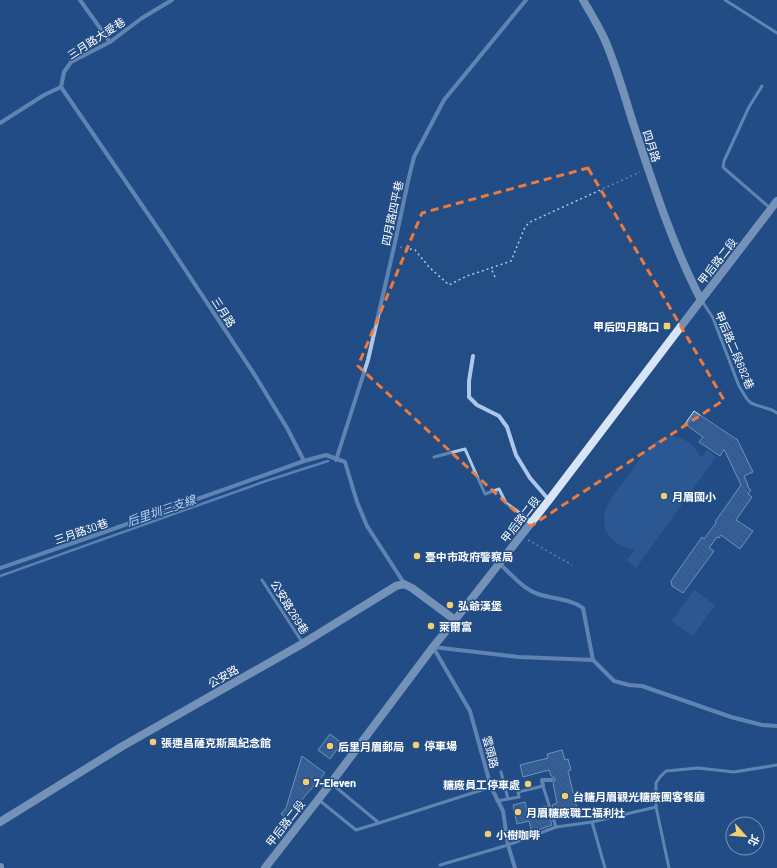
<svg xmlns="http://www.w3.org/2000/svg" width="777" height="868" font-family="Barlow,'Noto Sans TC',sans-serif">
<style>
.green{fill:#3767a2}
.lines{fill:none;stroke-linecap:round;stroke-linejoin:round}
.stream{stroke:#a0c2ea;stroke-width:2.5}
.building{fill:url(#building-back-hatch);stroke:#d0e1f7}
.path{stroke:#acc7e9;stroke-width:1.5;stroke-dasharray:2 3;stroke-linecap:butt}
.lane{stroke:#acc7e9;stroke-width:3}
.street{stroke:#acc7e9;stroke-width:4}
.secondary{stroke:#d7e5f7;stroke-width:8}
.marked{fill:none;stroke:#ed7a3d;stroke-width:3;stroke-dasharray:8 5;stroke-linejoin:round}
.poi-dot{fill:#f4ce6f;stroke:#234d85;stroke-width:1.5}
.labels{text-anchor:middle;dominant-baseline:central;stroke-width:3;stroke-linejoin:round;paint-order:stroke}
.street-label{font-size:11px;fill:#fff;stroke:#234d85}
.poi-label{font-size:11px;font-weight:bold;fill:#fff;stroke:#234d85;text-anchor:start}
.water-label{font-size:12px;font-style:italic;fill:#b8d1f0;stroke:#234d85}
</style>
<defs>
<pattern id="building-back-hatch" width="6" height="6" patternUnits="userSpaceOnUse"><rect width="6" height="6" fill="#4b77ad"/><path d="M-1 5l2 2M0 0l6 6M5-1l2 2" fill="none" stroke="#4c627c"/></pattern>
</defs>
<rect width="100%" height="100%" fill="#234d85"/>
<g class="green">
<path d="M666 437C682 435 694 443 701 458L707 450 716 457 636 568 627 560 635 549C612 547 598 529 607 506 612 495 621 485 628 476 639 461 648 443 666 437Z"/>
<polygon points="694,590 715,605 693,636 672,621"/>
</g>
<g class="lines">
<polyline class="stream" points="0,576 266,481 328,461"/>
</g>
<g class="building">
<polygon points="694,411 736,439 737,439 753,472 744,476 748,485 748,487 751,490 748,494 752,497 736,520 753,531 740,549 721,535 719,538 717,537 709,548 714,551 683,593 672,586 671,581 702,537 704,539 716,523 715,522 741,485 724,449 720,456 699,442 703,437 685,424"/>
<polygon points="330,734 342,743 330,759 318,750"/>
<polygon points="562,750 565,760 568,759 571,770 568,771 578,813 556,818 552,805 557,803 553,783 555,781 555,778 551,776 549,770 523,777 520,765 548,758 547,754"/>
<polygon points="302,756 325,773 286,818 281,814 286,808"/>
<polygon points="525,802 527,811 546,806 552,825 532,832 529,821 517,824 513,805"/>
</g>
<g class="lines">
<g class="path">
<polyline points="400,247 415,250 429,267 449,285 467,276 491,268"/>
<polyline points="495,277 491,268 511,261 525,227 530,222 640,172"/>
<polyline points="528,540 572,565"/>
</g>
<g class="lane">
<polyline points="725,0 777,33"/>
<polyline points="762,86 749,107 724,161 723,167 725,169 770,208"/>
<polyline points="702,301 713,318 739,386 747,399 751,403 756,405 772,410 777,413"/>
<polyline points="434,457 465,449 485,494 499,489 506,503 531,521"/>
<polyline points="262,580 302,642"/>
<polyline points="501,772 508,799"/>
<polyline points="319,800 356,830 379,823 332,784"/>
<polyline points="497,801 519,797 518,792 543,786 556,827"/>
<polyline points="656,807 669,868"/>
<polyline points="592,822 605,868"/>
<polyline points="379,823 491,787"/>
<polyline points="440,865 508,845 556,827 592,822 656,807 656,783 660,777 666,771 698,768 734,772 777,765"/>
</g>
<g class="street">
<polyline points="80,0 110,42"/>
<polyline points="61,87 163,236 256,377 287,428 304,461"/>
<polyline points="61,87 64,72 71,62 110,42 142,18 172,0"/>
<polyline points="0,123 44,95 61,87"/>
<polyline points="473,356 469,381 469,397 477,405 499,416 507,427 516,455 530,478 549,500"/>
<polyline points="336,460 368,360 394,247 409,177 414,157 444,100 526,0"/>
<path d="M499 563C511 574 523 589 538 594 553 599 571 599 583 608L593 660 614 681 629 685 642 686 731 717 762 725 777 726"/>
<polyline points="0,568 99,534 304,461 326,455 345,462 357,502 367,526 404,583"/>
<polyline points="433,647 470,711 491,787 503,811 508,845 515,868"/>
<polyline points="433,647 519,657 593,660"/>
<polyline points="543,786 542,780 552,780"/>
</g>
<g class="secondary">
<path d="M583 0C590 12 598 25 604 38 617 67 625 99 635 129 654 187 673 246 701 300"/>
<polyline points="0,822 121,747 302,644 396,586 404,584 412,588 455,620"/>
<polyline points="0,867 0,868"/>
<polyline points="265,868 331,783 433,647 455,620 549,500 701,300 777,201"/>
</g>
</g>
<path d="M0 0H777V868H0ZM588 168 724 400 531 526 358 366 422 213Z" fill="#234d85" fill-opacity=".55" fill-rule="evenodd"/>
<path class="marked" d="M588 168 724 400 531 526 358 366 422 213Z"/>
<g class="poi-dot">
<rect x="663" y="322" width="8" height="8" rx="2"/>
<circle cx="664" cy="496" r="4"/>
<circle cx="417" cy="556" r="4"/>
<circle cx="450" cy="605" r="4"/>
<circle cx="431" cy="626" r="4"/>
<circle cx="153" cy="742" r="4"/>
<circle cx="416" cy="745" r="4"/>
<circle cx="330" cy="746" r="4"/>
<circle cx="306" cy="782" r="4"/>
<circle cx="528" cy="784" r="4"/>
<circle cx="565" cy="796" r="4"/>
<circle cx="518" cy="812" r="4"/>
<circle cx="488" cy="834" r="4"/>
</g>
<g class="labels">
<g class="street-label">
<text transform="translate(96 38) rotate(-33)">三月路大愛巷</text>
<text transform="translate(652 146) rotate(72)">四月路</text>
<text transform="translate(392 213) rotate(-78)">四月路四平巷</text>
<text transform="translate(717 261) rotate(-52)">甲后路二段</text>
<text transform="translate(224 312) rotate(57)">三月路</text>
<text transform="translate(735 350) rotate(67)">甲后路二段682巷</text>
<text transform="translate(520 519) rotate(-52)">甲后路二段</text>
<text transform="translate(81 531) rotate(-19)">三月路30巷</text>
<text transform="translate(290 607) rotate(58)">公安路269巷</text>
<text transform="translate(223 676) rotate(-30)">公安路</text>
<text transform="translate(491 752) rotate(75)">雲頭路</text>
<text transform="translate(285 823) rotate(-52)">甲后路二段</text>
</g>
<g class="poi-label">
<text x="659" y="326" text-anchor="end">甲后四月路口</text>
<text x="672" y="496">月眉國小</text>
<text x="425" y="556">臺中市政府警察局</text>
<text x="458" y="605">弘爺漢堡</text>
<text x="439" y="626">萊爾富</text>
<text x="161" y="742">張連昌薩克斯風紀念館</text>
<text x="424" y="745">停車場</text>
<text x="338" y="746">后里月眉郵局</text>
<text x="314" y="782">7-Eleven</text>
<text x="520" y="784" text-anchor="end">糖廠員工停車處</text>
<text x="573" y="796">台糖月眉觀光糖廠團客餐廳</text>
<text x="526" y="812">月眉糖廠職工福利社</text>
<text x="496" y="834">小樹咖啡</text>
</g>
<g class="water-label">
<text transform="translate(161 510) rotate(-19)">后里圳三支線</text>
</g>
</g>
<g transform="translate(745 836) rotate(117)"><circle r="19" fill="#234d85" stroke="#7b94b6"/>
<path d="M0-3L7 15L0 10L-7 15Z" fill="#f4ce6f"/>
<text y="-6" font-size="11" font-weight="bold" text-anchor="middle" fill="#ffffff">北</text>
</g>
</svg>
